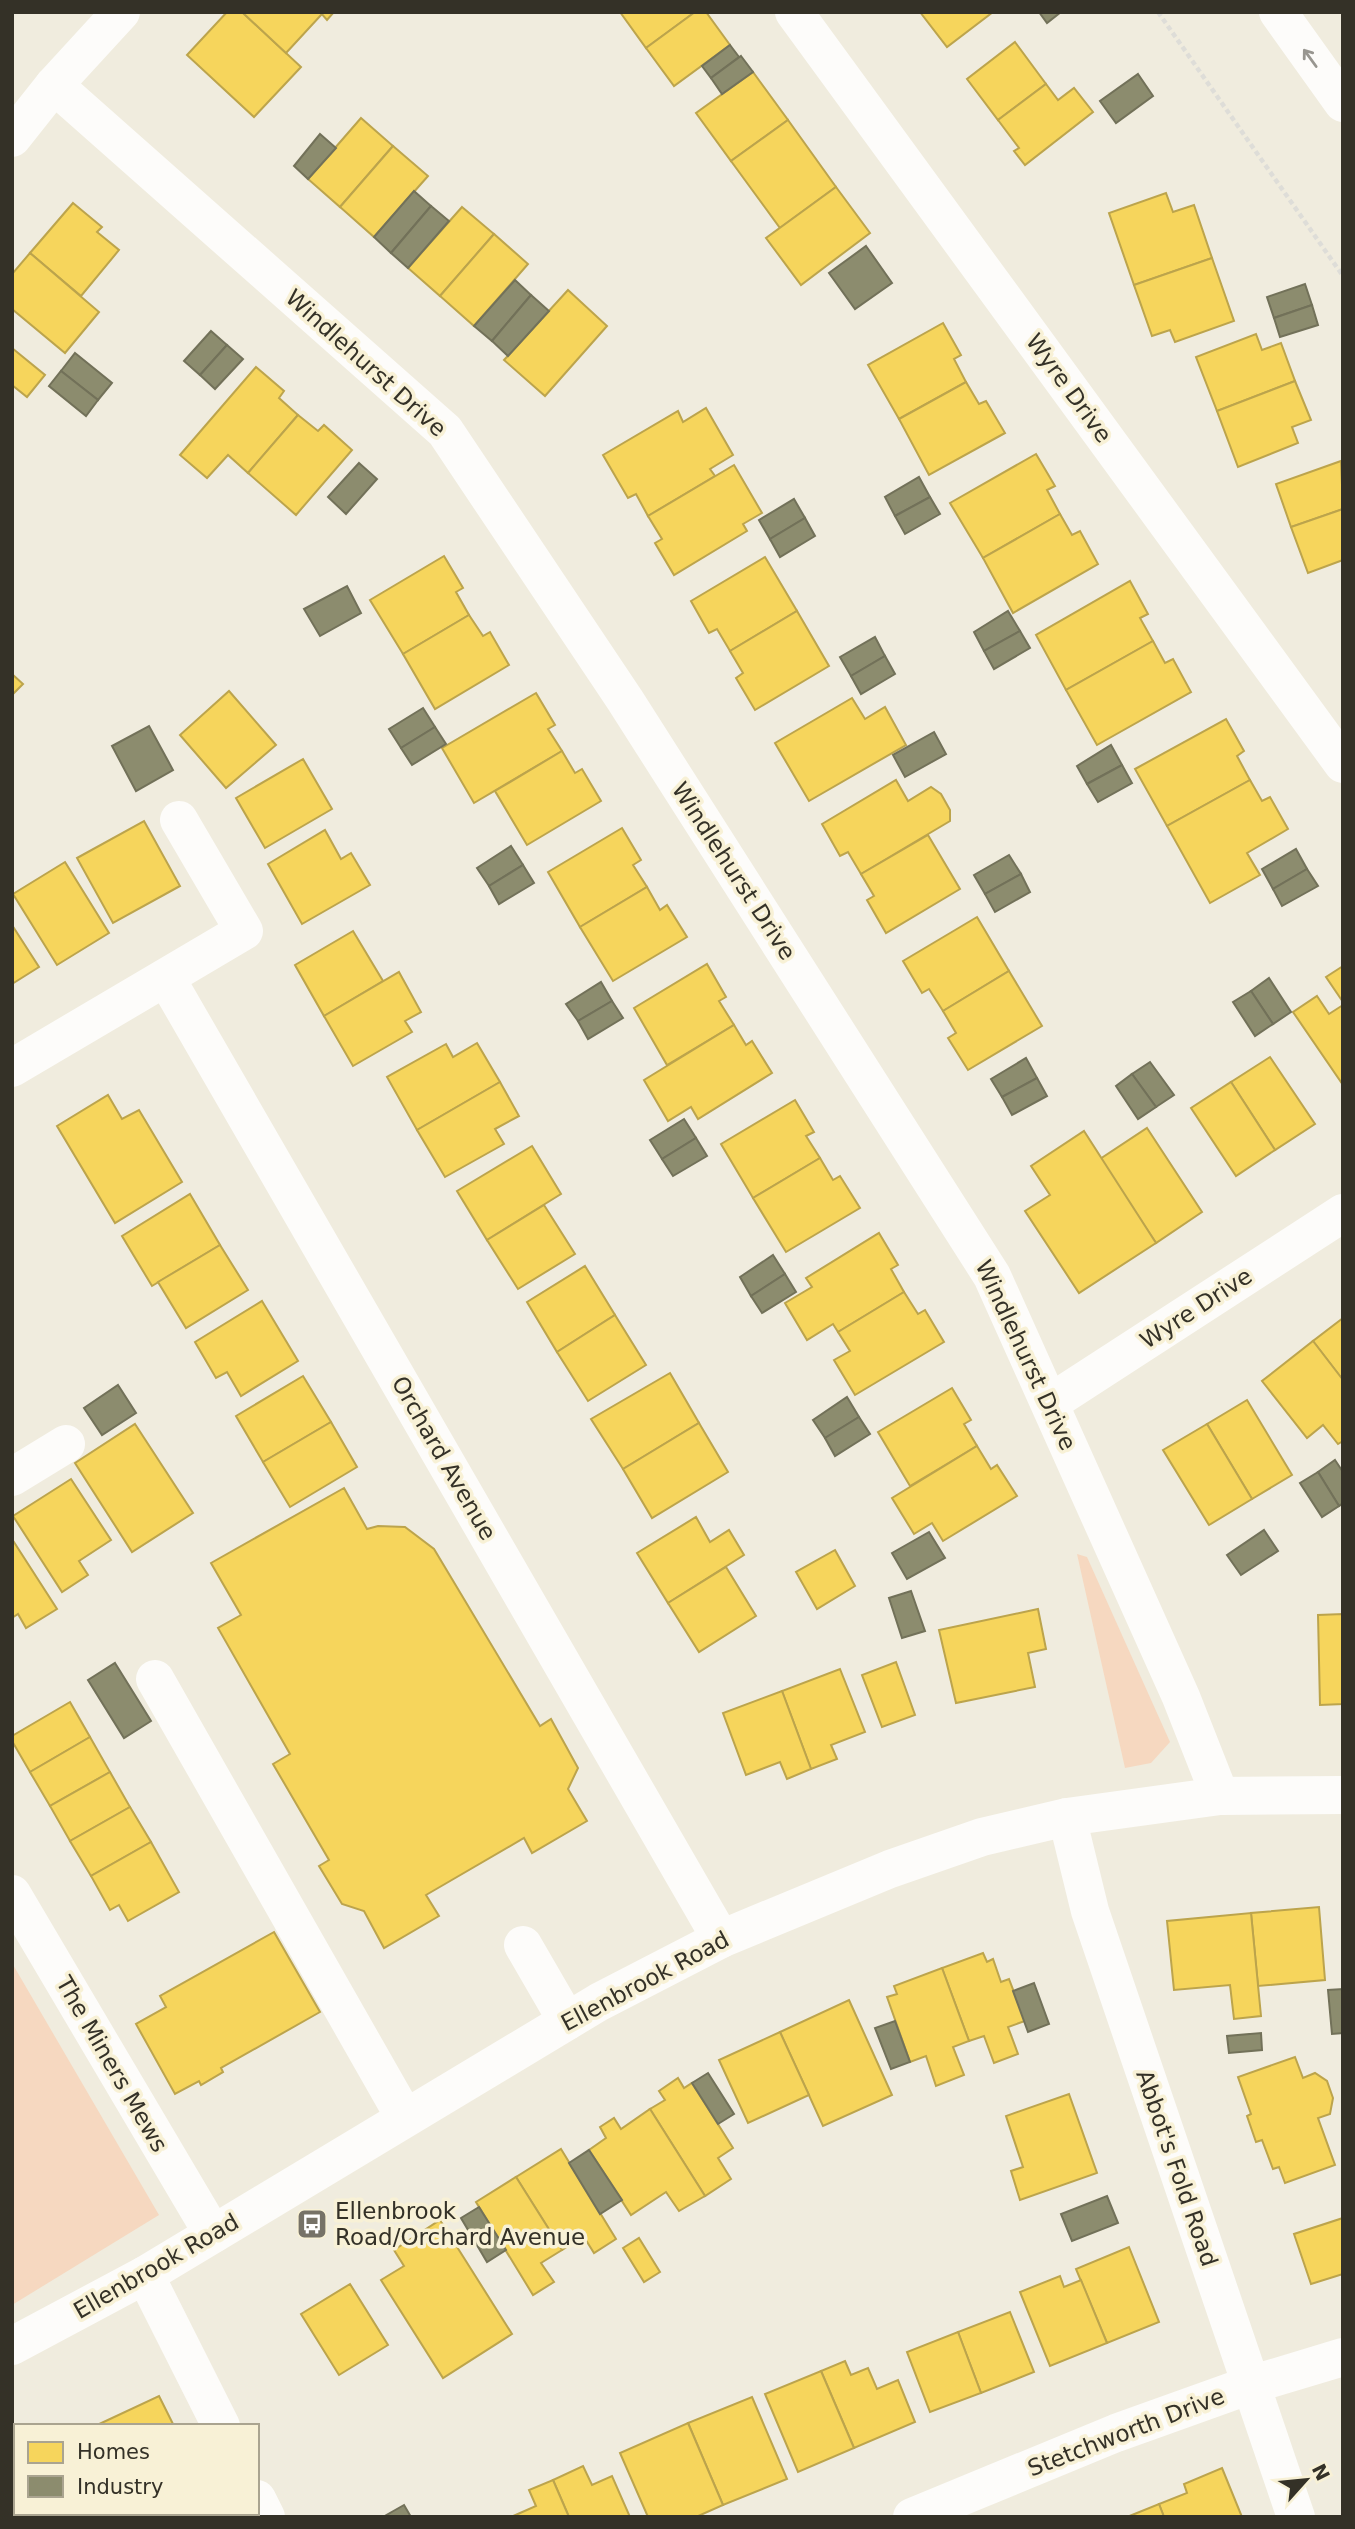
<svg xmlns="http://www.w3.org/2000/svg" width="1355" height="2529" font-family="'DejaVu Sans',sans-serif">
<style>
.green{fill:#f6d8c0}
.homes{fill:#f6d55c;stroke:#bca44c;stroke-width:2}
.industry{fill:#8c8c6e;stroke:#727159;stroke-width:2}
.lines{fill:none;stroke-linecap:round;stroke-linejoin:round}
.path{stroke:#deddd8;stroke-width:4.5;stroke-dasharray:5 3.5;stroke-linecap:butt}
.minor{stroke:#fdfcfa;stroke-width:38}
.highway{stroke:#fdfcfa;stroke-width:38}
.oneway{stroke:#989690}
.labels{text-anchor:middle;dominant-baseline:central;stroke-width:7;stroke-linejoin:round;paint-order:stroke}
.street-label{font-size:23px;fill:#343127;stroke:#f8f1d6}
.poi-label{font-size:23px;fill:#343127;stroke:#f8f1d6;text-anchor:start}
</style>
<rect width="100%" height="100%" fill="#f0ecde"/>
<g class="green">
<polygon points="1077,1554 1087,1557 1170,1742 1151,1763 1125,1768"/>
<polygon points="12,1963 159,2215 12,2305"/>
</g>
<g class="homes">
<polygon points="227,12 242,12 301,67 254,117 187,55"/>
<polygon points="242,12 320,12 322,14 286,53"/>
<polygon points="320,12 334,12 327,20"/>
<polygon points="620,12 695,12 646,48"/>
<polygon points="695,12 706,12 730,45 674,86 646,48"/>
<polygon points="920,12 993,12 947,47"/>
<polygon points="1015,42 1046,84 998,120 967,79"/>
<polygon points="753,72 788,120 731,161 696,113"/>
<polygon points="1046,84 1058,100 1074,88 1093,112 1025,165 1014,151 1019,148 998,120"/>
<polygon points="361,118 393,146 340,207 308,179"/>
<polygon points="788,120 836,187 780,228 731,161"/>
<polygon points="393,146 428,176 374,237 340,207"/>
<polygon points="836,187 870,233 801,285 766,238"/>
<polygon points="1166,193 1173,212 1194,205 1212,258 1134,285 1109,213"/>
<polygon points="73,203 102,227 97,232 119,250 81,296 30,253"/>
<polygon points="462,207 494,234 440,296 408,268"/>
<polygon points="494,234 528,264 474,326 440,296"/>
<polygon points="30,253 99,312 65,353 12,309 12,274"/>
<polygon points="1212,258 1234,321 1175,342 1170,330 1152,336 1134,285"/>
<polygon points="568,290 607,326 545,396 504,360"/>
<polygon points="943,323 961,355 954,359 966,382 899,419 868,365"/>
<polygon points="1256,334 1262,350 1281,343 1295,381 1217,411 1196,357"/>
<polygon points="12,348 45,375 27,397 12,385"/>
<polygon points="256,367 284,391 279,398 298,415 248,473 228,455 207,478 180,455"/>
<polygon points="1295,381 1311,420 1292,427 1298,443 1238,467 1217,411"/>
<polygon points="966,382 979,404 986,401 1005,433 929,475 899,419"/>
<polygon points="706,408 733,455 710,469 715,476 648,516 636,494 628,498 603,455 678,411 683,422"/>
<polygon points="298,415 318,431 324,425 352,450 296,515 248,473"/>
<polygon points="1036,454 1055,486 1047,490 1060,514 983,558 950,503"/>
<polygon points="1341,461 1343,509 1291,527 1276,484"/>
<polygon points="734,465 762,513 743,524 747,531 674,575 655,543 662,539 648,516"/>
<polygon points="1343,509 1343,560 1308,573 1291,527"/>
<polygon points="1060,514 1072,535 1080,531 1098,564 1013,613 983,558"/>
<polygon points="444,556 463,588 456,592 469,615 403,654 370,600"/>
<polygon points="765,557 797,611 730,651 717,629 709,633 691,601"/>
<polygon points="1130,581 1148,614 1140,618 1153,641 1066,690 1036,635"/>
<polygon points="797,611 829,666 755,710 736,678 743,673 730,651"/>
<polygon points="469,615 483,636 490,632 509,665 435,709 403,654"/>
<polygon points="1153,641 1165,663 1173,659 1191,692 1097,745 1066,690"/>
<polygon points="12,674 23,684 12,695"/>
<polygon points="229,691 276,745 226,788 180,735"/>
<polygon points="536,693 555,725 548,729 562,751 474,803 442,748"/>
<polygon points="852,698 865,719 885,707 906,745 809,801 775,743"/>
<polygon points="1226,719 1244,751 1237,756 1250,780 1167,826 1135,769"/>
<polygon points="562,751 575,773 582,769 601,801 527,845 495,791"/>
<polygon points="303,759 332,809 265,848 236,798"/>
<polygon points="896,780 908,801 931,787 941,794 950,810 950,821 861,874 848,852 840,856 822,824"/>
<polygon points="1250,780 1262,801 1270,797 1288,829 1247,853 1260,875 1210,903 1167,826"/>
<polygon points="144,821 180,886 113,923 77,858"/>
<polygon points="622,828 641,860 633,865 647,887 580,927 548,872"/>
<polygon points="325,830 341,859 351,853 370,885 302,924 268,864"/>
<polygon points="928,835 960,889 886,933 867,900 874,896 861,874"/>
<polygon points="65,862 109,933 57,965 13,894"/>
<polygon points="647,887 660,910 667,905 687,937 613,981 580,927"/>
<polygon points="977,917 1009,971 943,1011 929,989 922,993 903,961"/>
<polygon points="12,925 39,967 12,984"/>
<polygon points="353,931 383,981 324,1016 295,965"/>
<polygon points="707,964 726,997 719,1001 734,1025 667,1065 634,1008"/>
<polygon points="1343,966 1343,1002 1326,977"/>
<polygon points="1009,971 1042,1026 968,1070 948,1038 956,1033 943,1011"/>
<polygon points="399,972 421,1012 405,1021 412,1032 353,1066 324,1016"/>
<polygon points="1317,996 1329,1014 1343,1005 1343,1085 1293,1012"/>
<polygon points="734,1025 746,1045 752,1041 772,1073 698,1119 691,1107 668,1121 644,1080"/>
<polygon points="477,1043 500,1082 417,1130 387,1077 446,1044 453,1057"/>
<polygon points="1270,1057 1315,1124 1275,1150 1231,1082"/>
<polygon points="500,1082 519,1116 495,1129 504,1144 445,1177 417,1130"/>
<polygon points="1231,1082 1275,1150 1236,1176 1191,1108"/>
<polygon points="108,1095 122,1119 139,1110 182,1182 115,1223 57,1126"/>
<polygon points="795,1100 814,1132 806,1136 820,1158 753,1198 721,1144"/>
<polygon points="1147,1128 1202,1212 1156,1243 1100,1159"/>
<polygon points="1084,1131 1156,1243 1079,1293 1025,1211 1050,1195 1031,1166"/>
<polygon points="532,1146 561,1194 487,1240 457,1191"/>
<polygon points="820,1158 833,1180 840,1176 860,1208 786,1252 753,1198"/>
<polygon points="190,1194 220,1245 152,1286 122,1236"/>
<polygon points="544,1205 575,1254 518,1289 487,1240"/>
<polygon points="879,1233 898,1265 891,1269 904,1292 838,1332 833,1324 807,1340 785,1303 812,1287 806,1278"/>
<polygon points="220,1245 248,1290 186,1328 158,1282"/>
<polygon points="585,1266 615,1315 557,1352 527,1302"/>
<polygon points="904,1292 918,1314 925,1310 944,1342 855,1395 834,1360 850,1351 838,1332"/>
<polygon points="262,1301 298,1361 241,1396 227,1372 216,1378 195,1342"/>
<polygon points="615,1315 646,1365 588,1401 557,1352"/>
<polygon points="1343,1318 1343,1380 1313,1341"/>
<polygon points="1313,1341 1343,1380 1343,1441 1338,1444 1323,1425 1307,1438 1262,1381"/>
<polygon points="670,1373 699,1423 623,1469 591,1419"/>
<polygon points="303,1376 331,1422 263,1462 236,1416"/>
<polygon points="952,1388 971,1420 964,1424 977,1446 910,1486 878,1432"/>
<polygon points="1247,1400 1292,1475 1252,1499 1207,1424"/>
<polygon points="331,1422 357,1467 290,1507 263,1462"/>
<polygon points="699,1423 728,1472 652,1518 623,1469"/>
<polygon points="135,1424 193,1513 132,1552 75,1463"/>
<polygon points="1207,1424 1252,1499 1209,1525 1163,1450"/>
<polygon points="977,1446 991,1469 997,1465 1017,1496 943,1541 932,1523 914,1534 892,1498"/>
<polygon points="71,1479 111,1540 79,1561 88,1575 62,1592 13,1516"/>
<polygon points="344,1488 367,1529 378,1526 405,1527 434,1549 540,1726 551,1719 578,1768 568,1789 587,1821 532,1853 524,1838 426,1895 439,1916 384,1948 364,1911 342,1904 319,1866 329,1860 273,1764 290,1754 218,1628 241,1615 211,1563"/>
<polygon points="696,1517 710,1542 729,1530 744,1555 668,1603 637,1553"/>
<polygon points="12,1539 57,1609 26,1628 18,1614 12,1618"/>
<polygon points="835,1550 855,1586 817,1609 796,1572"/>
<polygon points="726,1567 756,1616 699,1652 668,1603"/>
<polygon points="1038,1609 1046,1649 1028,1653 1035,1687 956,1703 939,1630"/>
<polygon points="1343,1614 1343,1704 1320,1705 1318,1615"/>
<polygon points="896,1662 915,1715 882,1727 862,1675"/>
<polygon points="840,1669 865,1732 831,1745 837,1759 811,1769 782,1691"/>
<polygon points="782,1691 811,1769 787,1779 780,1762 746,1775 723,1713"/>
<polygon points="70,1702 90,1737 30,1772 12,1741 12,1736"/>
<polygon points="90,1737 110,1772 50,1806 30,1772"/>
<polygon points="110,1772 130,1807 70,1841 50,1806"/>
<polygon points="130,1807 151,1842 91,1876 70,1841"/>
<polygon points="151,1842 179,1892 128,1921 119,1905 110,1910 91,1876"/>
<polygon points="1319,1907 1325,1980 1258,1986 1251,1913"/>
<polygon points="1251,1913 1261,2016 1234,2019 1230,1985 1174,1990 1167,1921"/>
<polygon points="274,1932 320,2012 221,2068 223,2072 201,2085 199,2081 175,2094 136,2024 166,2007 160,1996"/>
<polygon points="983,1953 987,1962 993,1959 1001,1982 1009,1979 1025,2021 1008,2027 1018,2054 994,2063 984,2036 969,2041 942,1968"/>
<polygon points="942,1968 969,2041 953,2047 964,2075 936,2086 926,2056 910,2062 887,1997 897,1994 894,1986"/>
<polygon points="849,2000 892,2095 823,2126 780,2032"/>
<polygon points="780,2032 809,2095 748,2123 719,2060"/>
<polygon points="1295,2057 1303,2078 1315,2073 1327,2081 1333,2098 1330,2114 1318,2118 1335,2165 1285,2183 1279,2167 1273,2169 1262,2140 1256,2142 1247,2116 1251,2114 1238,2077"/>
<polygon points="678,2078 684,2088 692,2083 733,2148 718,2158 731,2179 705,2196 650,2109 665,2100 659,2091"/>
<polygon points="1069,2094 1097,2173 1020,2200 1011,2171 1023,2167 1006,2116"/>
<polygon points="650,2109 705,2196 679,2211 666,2192 631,2215 589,2150 606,2138 600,2127 614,2118 621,2129"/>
<polygon points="561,2149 616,2239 594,2253 584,2237 562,2250 516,2177"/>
<polygon points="516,2177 562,2250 541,2263 554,2282 533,2295 476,2202"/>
<polygon points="1343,2218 1343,2274 1311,2284 1294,2234"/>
<polygon points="440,2220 512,2334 443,2378 381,2280 404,2266 394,2250"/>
<polygon points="639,2238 660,2272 644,2282 623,2248"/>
<polygon points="1129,2247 1159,2322 1107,2343 1076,2269"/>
<polygon points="1060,2276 1064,2287 1081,2280 1107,2343 1050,2366 1020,2292"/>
<polygon points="350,2284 388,2345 339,2375 301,2314"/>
<polygon points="1010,2312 1034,2372 981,2393 958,2332"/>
<polygon points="958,2332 981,2393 930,2412 907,2352"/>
<polygon points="845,2361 851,2375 868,2368 877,2389 898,2380 915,2422 854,2448 821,2371"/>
<polygon points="821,2371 854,2448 798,2472 765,2394"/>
<polygon points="159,2396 174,2426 95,2426"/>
<polygon points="752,2397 787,2479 723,2505 688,2423"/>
<polygon points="688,2423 723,2505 696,2517 648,2517 620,2453"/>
<polygon points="583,2466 592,2485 612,2476 630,2517 569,2517 553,2480"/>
<polygon points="1222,2468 1242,2517 1164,2517 1159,2504 1187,2493 1184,2484"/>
<polygon points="553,2480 569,2517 511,2517 536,2506 529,2490"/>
<polygon points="12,2495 16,2502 16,2513 21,2513 23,2517 12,2517"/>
<polygon points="1159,2504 1164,2517 1127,2517"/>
</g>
<g class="industry">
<polygon points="1039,12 1061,12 1047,23"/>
<polygon points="730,45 739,57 711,78 702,66"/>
<polygon points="741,56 753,72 722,94 711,78"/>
<polygon points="1138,74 1153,96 1116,123 1100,101"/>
<polygon points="320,134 336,148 308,179 294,166"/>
<polygon points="414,191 431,206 391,253 374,237"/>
<polygon points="431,206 449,221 408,268 391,253"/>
<polygon points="866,246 892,283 855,309 829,273"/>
<polygon points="515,280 531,295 492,341 474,326"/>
<polygon points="1305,284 1312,305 1274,318 1267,297"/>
<polygon points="531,295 549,311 508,356 492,341"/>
<polygon points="1312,305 1318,325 1280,337 1274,318"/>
<polygon points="211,331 227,345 200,375 184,361"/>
<polygon points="227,345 243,359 215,389 200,375"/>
<polygon points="75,353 112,383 98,400 61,371"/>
<polygon points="61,371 98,400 86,416 49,386"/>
<polygon points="359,463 377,479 346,514 328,497"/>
<polygon points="919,477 930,497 895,516 885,497"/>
<polygon points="930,497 940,514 905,534 895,516"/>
<polygon points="794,499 805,518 770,539 759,520"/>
<polygon points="805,518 815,536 780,557 770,539"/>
<polygon points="347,586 361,613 320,636 304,609"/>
<polygon points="1008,611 1020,631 984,651 974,632"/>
<polygon points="1020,631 1030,648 994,669 984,651"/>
<polygon points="875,637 885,656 851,676 840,657"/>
<polygon points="885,656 895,674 861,694 851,676"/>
<polygon points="423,708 435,727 401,748 389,729"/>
<polygon points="149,726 173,770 136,791 112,746"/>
<polygon points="435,727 446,744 412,765 401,748"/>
<polygon points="934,732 946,754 905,777 893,755"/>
<polygon points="1111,745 1122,765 1087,784 1077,766"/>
<polygon points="1122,765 1132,783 1098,802 1087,784"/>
<polygon points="511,846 523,865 489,886 477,868"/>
<polygon points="1296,849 1307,869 1273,889 1262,869"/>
<polygon points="1009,855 1021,874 985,894 974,875"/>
<polygon points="523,865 534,883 499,904 489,886"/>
<polygon points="1307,869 1318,886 1282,906 1273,889"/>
<polygon points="1021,874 1030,892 995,912 985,894"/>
<polygon points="1269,978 1291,1012 1273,1024 1251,991"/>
<polygon points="601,982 612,1001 578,1021 566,1004"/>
<polygon points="1251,991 1273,1024 1255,1036 1233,1002"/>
<polygon points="612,1001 623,1018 588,1039 578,1021"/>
<polygon points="1026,1058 1037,1078 1002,1097 991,1079"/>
<polygon points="1150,1062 1174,1095 1156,1107 1132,1074"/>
<polygon points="1132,1074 1156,1107 1138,1119 1116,1086"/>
<polygon points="1037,1078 1047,1096 1012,1115 1002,1097"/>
<polygon points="684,1119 696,1138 662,1159 650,1140"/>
<polygon points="696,1138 707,1156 673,1176 662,1159"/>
<polygon points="773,1255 785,1274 751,1296 740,1277"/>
<polygon points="785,1274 796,1292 762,1313 751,1296"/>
<polygon points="118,1385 136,1413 102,1435 84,1408"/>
<polygon points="847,1397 859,1417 825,1438 813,1420"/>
<polygon points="859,1417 870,1434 835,1456 825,1438"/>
<polygon points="1335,1460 1343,1472 1343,1503 1339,1506 1318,1472"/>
<polygon points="1318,1472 1339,1506 1322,1517 1300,1483"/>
<polygon points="1264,1530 1278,1551 1241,1575 1227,1555"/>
<polygon points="929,1532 945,1558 907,1579 892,1553"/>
<polygon points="911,1591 925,1631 902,1638 889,1598"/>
<polygon points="115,1663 151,1721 124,1738 88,1680"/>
<polygon points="1034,1983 1049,2024 1028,2032 1013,1991"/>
<polygon points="1343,1989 1343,2033 1332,2034 1328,1990"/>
<polygon points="895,2021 910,2062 891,2069 875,2028"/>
<polygon points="1261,2033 1262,2050 1229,2053 1227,2036"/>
<polygon points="708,2073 734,2114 718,2124 692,2083"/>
<polygon points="589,2150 622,2200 600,2214 569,2163"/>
<polygon points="1107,2196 1118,2223 1072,2241 1061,2214"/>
<polygon points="479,2207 506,2250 487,2262 461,2218"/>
<polygon points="404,2505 411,2517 383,2517"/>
</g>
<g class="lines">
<polyline class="path" points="1158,12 1343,276"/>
<g class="minor">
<polyline points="794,12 1343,764"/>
<polyline points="54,85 445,431 625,700 992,1276 1181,1697 1220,1796"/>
<polyline points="12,138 54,85 121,12"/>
<polyline points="166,978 721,1939"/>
<polyline points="12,1068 244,931 179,820"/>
<polyline points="1050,1403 1343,1213"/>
<polyline points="12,1477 66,1444"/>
<polyline points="155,1679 405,2118"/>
<polyline points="1067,1817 1090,1911 1296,2517"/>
<polyline points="12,1894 213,2234"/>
<polyline points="523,1945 567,2021"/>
<polyline points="145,2275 221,2426"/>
<polyline points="12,2346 145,2275 599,2002 721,1939 890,1869 982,1837 1067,1817 1220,1796 1343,1795"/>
<polyline points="257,2499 266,2517"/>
<polyline points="912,2517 1116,2433 1250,2385 1343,2357"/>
</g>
<polyline class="highway" points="1278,12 1343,103"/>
</g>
<defs><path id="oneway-shaft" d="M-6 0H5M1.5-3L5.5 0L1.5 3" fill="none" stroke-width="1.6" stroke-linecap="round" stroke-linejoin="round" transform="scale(1.75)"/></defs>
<use class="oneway" href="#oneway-shaft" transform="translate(1310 58) rotate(-126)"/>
<defs>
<g id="bus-square" transform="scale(1.575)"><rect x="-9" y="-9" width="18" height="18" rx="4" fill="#767267" stroke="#f8f1d6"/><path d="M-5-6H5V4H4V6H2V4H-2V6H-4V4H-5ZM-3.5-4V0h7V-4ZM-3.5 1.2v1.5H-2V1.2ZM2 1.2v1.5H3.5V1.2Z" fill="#fff"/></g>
</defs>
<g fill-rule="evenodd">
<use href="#bus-square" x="312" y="2224"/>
</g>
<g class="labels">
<g class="street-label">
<text transform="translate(366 363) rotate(42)">Windlehurst Drive</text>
<text transform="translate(1069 388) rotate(54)">Wyre Drive</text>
<text transform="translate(734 871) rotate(57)">Windlehurst Drive</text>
<text transform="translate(1196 1308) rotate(-33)">Wyre Drive</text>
<text transform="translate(1026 1355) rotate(65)">Windlehurst Drive</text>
<text transform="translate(444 1458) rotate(60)">Orchard Avenue</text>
<text transform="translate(645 1981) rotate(-28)">Ellenbrook Road</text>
<text transform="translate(112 2064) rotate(60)">The Miners Mews</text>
<text transform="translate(1177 2168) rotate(71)">Abbot's Fold Road</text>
<text transform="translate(156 2266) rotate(-30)">Ellenbrook Road</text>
<text transform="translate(1126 2432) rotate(-21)">Stetchworth Drive</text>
</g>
<g class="poi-label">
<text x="335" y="2211">Ellenbrook<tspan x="335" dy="26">Road/Orchard Avenue</tspan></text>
</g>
</g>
<rect width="1355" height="2529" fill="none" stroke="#343127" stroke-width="28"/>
<rect x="14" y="2424" width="245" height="91" fill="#f8f1d6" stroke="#aaa490" stroke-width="2"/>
<rect x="28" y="2442" width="35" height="21" fill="#f6d55c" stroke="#aaa490" stroke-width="2"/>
<text x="77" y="2459" font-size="21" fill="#343127">Homes</text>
<rect x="28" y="2476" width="35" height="21" fill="#8c8c6e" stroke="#aaa490" stroke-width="2"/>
<text x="77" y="2494" font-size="21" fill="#343127">Industry</text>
<g transform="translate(1306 2480) rotate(63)" stroke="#f8f1d6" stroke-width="5" paint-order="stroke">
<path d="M0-5L12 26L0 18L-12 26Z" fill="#343127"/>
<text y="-10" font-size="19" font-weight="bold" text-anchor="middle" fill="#343127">N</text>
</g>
</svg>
